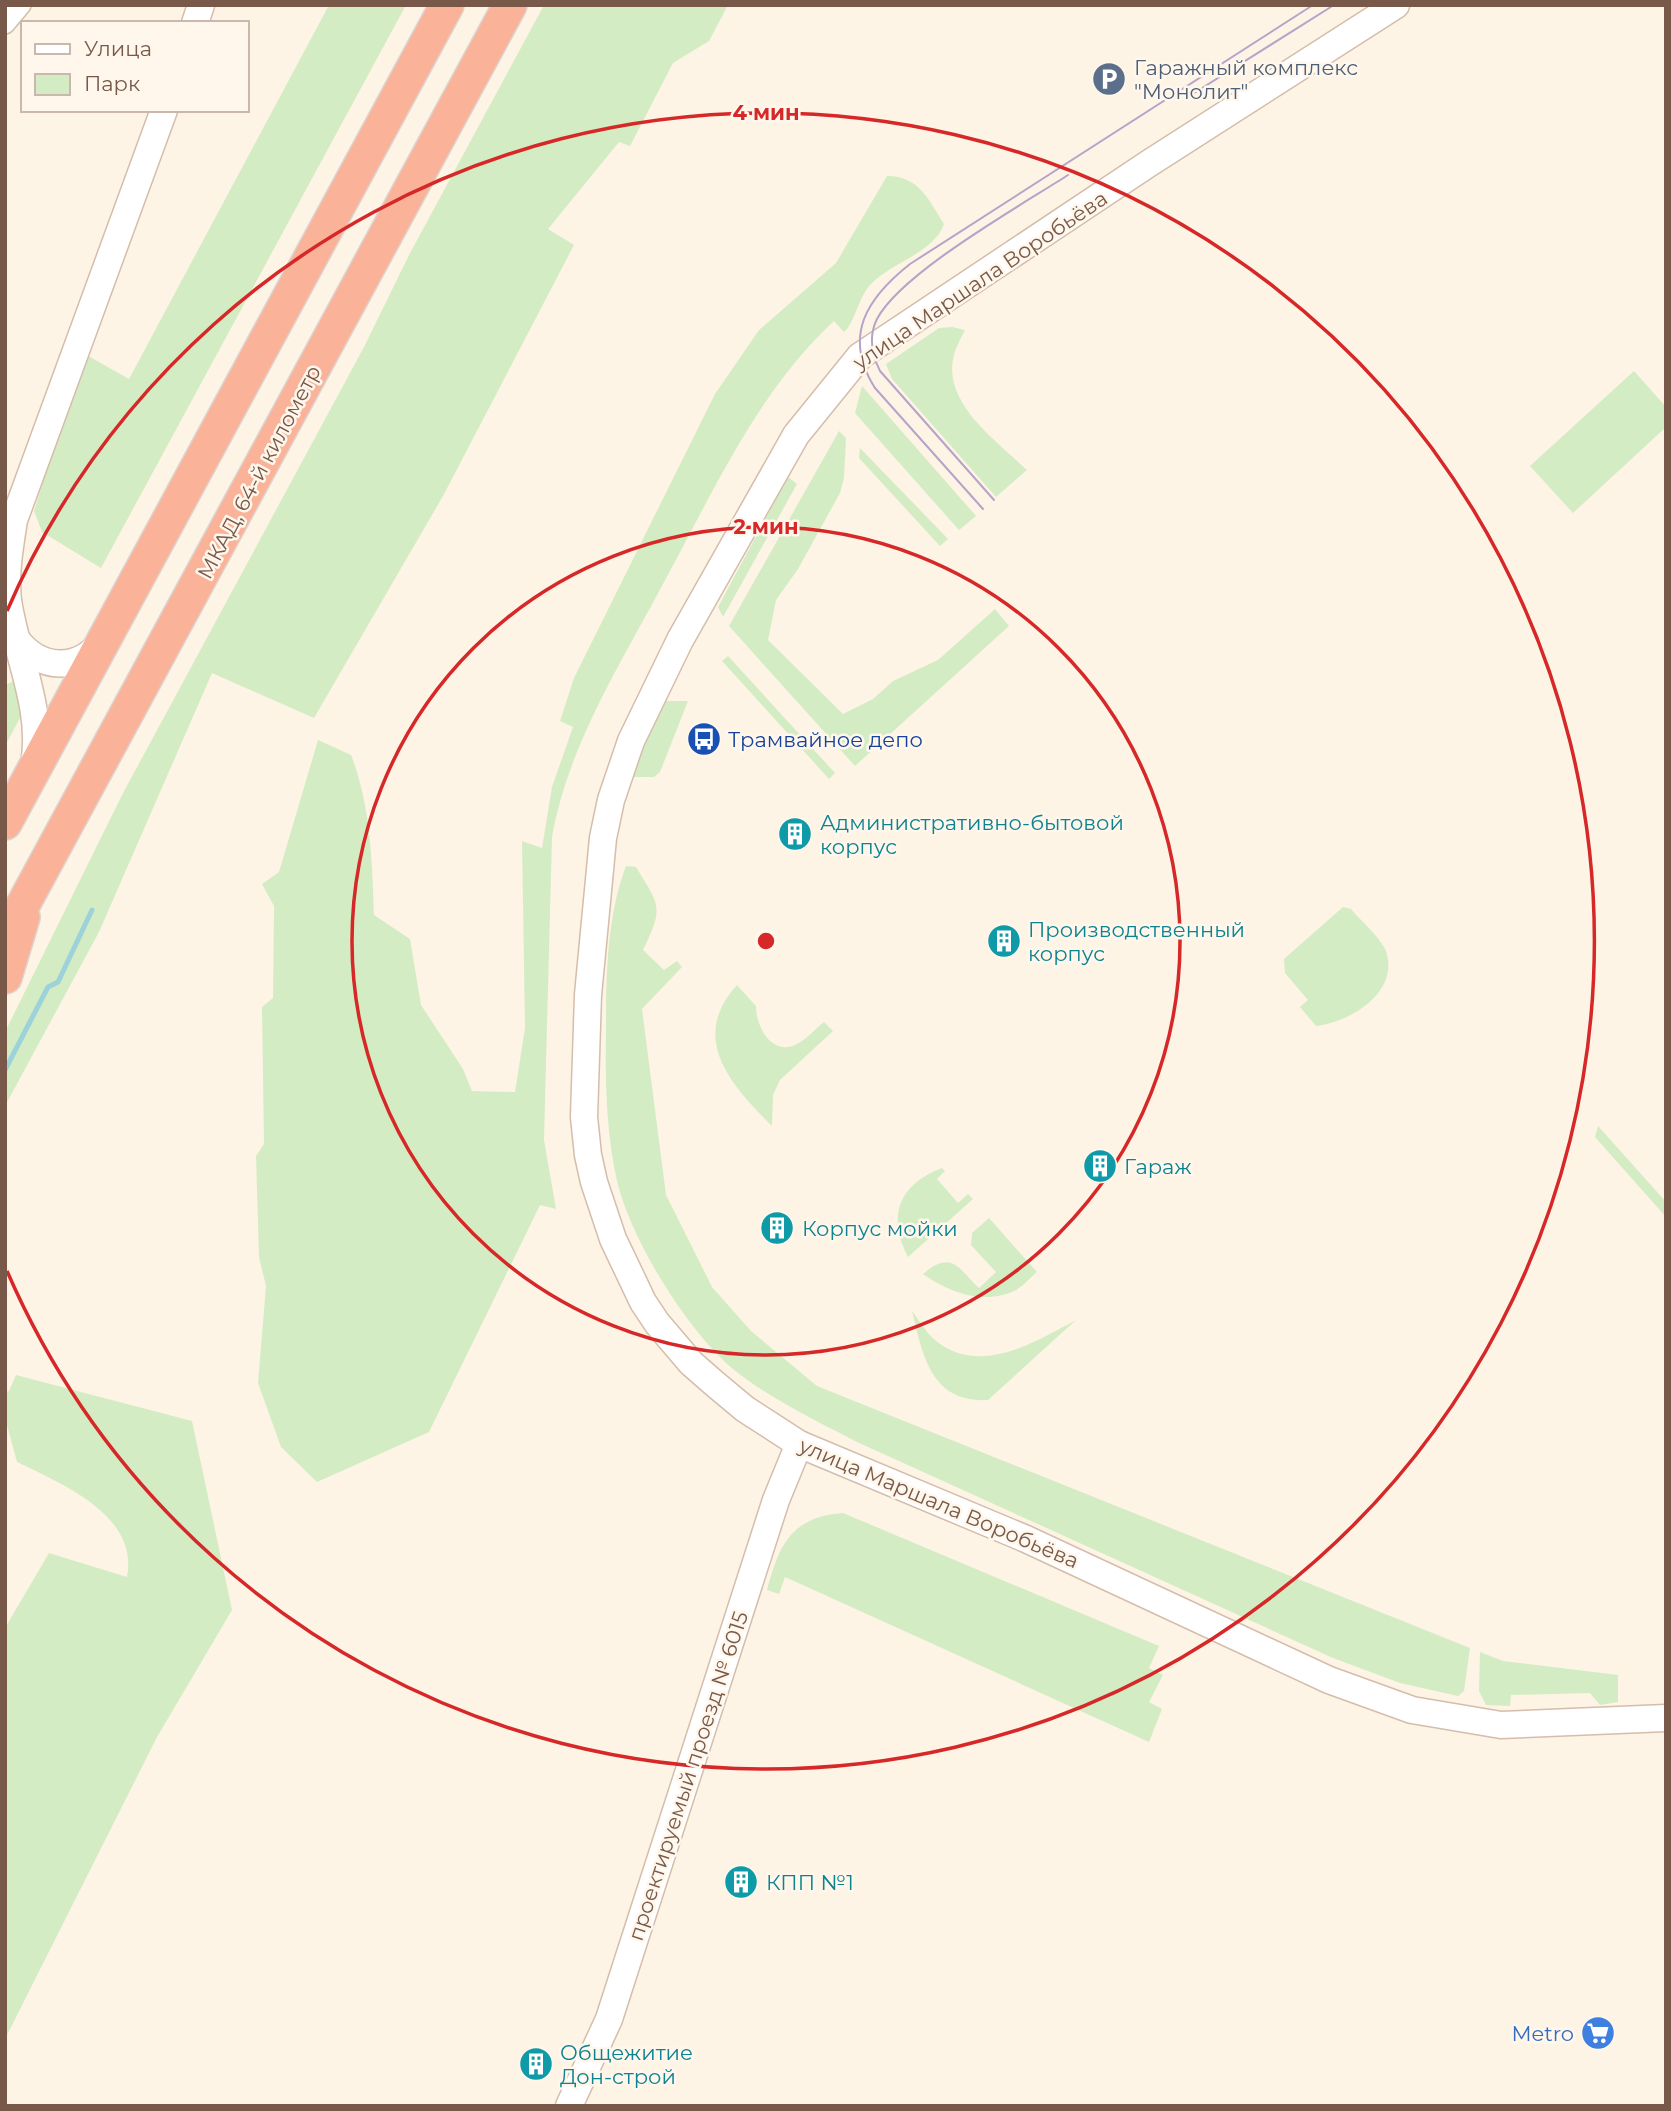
<svg xmlns="http://www.w3.org/2000/svg" width="1671" height="2111" font-family="Montserrat,sans-serif">
<style>
.green{fill:#d4ecc3}
.lines{fill:none;stroke-linecap:round;stroke-linejoin:round}
.stream{stroke:#9ed2da;stroke-width:5}
.street-casing{stroke:#d2bdad;stroke-width:22}
.secondary-casing{stroke:#d5bdab;stroke-width:29}
.highway-casing{stroke:#dcd4d0;stroke-width:36}
.street{stroke:#fff;stroke-width:19}
.secondary{stroke:#fff;stroke-width:26}
.highway{stroke:#fab299;stroke-width:33}
.tram{stroke:#b6a3c8;stroke-width:2}
.ring{fill:none;stroke:#d62828;stroke-width:3.5}
.labels{text-anchor:middle;dominant-baseline:central;stroke-width:5;stroke-linejoin:round;paint-order:stroke}
.service-label{font-size:21px;fill:#4e5e75;stroke:#fff7ec;text-anchor:start}
.street-label{font-size:21px;fill:#785949;stroke:#fff7ec}
.transit-label{font-size:21px;fill:#164399;stroke:#fff7ec;text-anchor:start}
.culture-label{font-size:21px;fill:#0d838f;stroke:#fff7ec;text-anchor:start}
.shop-label{font-size:21px;fill:#366cbe;stroke:#fff7ec;text-anchor:end}
.centre{fill:#d62828;stroke:#fff7ec;stroke-width:3.5}
.ring-label{font-size:21px;text-anchor:middle;font-weight:bold;fill:#d62828;stroke:#fff7ec;stroke-width:5;stroke-linejoin:round;paint-order:stroke}
</style>
<rect width="100%" height="100%" fill="#fdf4e5"/>
<g class="green">
<polygon points="329,5 406,5 101,568 42,532 34,511 83,353 129,379"/>
<polygon points="544,5 728,5 709,41 673,63 630,146 619,142 548,229 574,245 443,496 314,718 212,673 99,932 5,1106 5,1032 122,795 364,347 409,255"/>
<path d="M887 176C919 176 929 200 944 224 933 254 891 262 870 285 858 298 855 323 844 332L834 321C758 391 712 494 663 584 620 665 568 746 552 837L544 1140 556 1209 540 1205 429 1432 317 1482 281 1447 258 1383 266 1286 259 1257 256 1156 264 1144 262 1007 273 998 274 906 262 884 279 872 318 740 351 755C371 807 372 860 374 915L410 939 421 1005 463 1069 472 1091 515 1092 525 1028 522 841 542 848 552 787 573 727 560 721 574 678 715 394 759 330 836 263Z"/>
<path d="M952 327 965 330C961 338 956 347 954 355 941 403 998 442 1027 470L996 497 892 379 886 364 939 328Z"/>
<polygon points="1634,371 1666,407 1666,427 1573,513 1530,466"/>
<polygon points="862,386 976,516 959,530 855,413"/>
<polygon points="839,431 846,438 844,478 840,493 798,569 776,600 768,640 843,714 873,699 893,681 938,660 995,609 1009,626 855,766 729,626"/>
<polygon points="860,448 948,539 940,546 859,458"/>
<polygon points="788,477 797,484 723,617 718,607"/>
<polygon points="728,656 835,773 829,779 722,661"/>
<polygon points="18,679 21,716 5,746 5,685"/>
<polygon points="661,701 688,701 660,772 654,777 632,777 632,770"/>
<path d="M626 866 636 867C660 906 664 907 643 950L664 970 677 961 682 967 642 1009 666 1195 712 1287 751 1331 817 1386 1470 1648 1464 1691 1458 1696 1400 1683 1333 1658 857 1442C818 1422 777 1402 742 1376 692 1340 631 1241 617 1181 606 1131 605 1080 606 1028 606 975 607 916 626 866Z"/>
<path d="M1343 907 1351 909C1361 921 1380 937 1386 951 1400 993 1350 1022 1316 1026L1300 1007 1308 1000 1285 973 1284 959Z"/>
<path d="M737 985 756 1006C756 1027 772 1057 797 1044 807 1039 816 1028 824 1022L833 1031 780 1080 773 1095 772 1126C732 1086 688 1039 737 985Z"/>
<polygon points="1598,1126 1666,1202 1666,1217 1595,1137"/>
<path d="M942 1168 945 1171 937 1179 958 1203 968 1194 973 1199 908 1257C887 1216 898 1185 942 1168Z"/>
<path d="M989 1218 1037 1272C1030 1278 1023 1286 1016 1290 985 1306 948 1292 923 1274 952 1249 959 1269 979 1288L996 1272 971 1245 972 1233Z"/>
<path d="M912 1311C919 1320 926 1333 935 1340 979 1377 1035 1342 1076 1320L988 1400C931 1403 923 1356 912 1311Z"/>
<path d="M16 1375 192 1421 232 1610 157 1737 5 2039V1628L49 1553 127 1577C139 1515 62 1484 17 1462L5 1418V1392L9 1391Z"/>
<path d="M843 1513 1159 1646 1149 1668 1163 1675 1149 1702 1162 1709 1149 1742 785 1577 779 1594 767 1590C779 1545 791 1517 843 1513Z"/>
<polygon points="1480,1652 1503,1661 1618,1675 1618,1702 1600,1705 1590,1693 1511,1695 1510,1706 1486,1705 1479,1691"/>
</g>
<g class="lines">
<polyline class="stream" points="5,1070 48,987 58,982 92,910"/>
<g class="street-casing">
<polyline id="street" points="5,24 21,5"/>
</g>
<g class="secondary-casing">
<g id="secondary">
<polyline points="1396,5 1148,164 860,356 796,435 680,640 631,741 611,800 603,838 588,995 584,1117 588,1155 594,1182 613,1239 643,1302 657,1323 691,1363 715,1384 745,1409 799,1444 1026,1539 1329,1680 1412,1710 1501,1725 1666,1718"/>
<polyline points="195,23 201,5"/>
<path d="M17 640C40 670 78 672 101 642"/>
<path d="M34 764C44 709 16 655 8 600 5 573 10 546 14 520L164 110"/>
<polyline points="569,2106 609,2019 776,1500 799,1444"/>
</g>
</g>
<g class="highway-casing">
<g id="highway">
<polyline points="5,823 447,5"/>
<polyline points="5,938 510,5"/>
<polyline points="5,977 23,917"/>
</g>
</g>
<use href="#street" class="street"/>
<use href="#secondary" class="secondary"/>
<use href="#highway" class="highway"/>
<g class="tram">
<polyline points="1191,95 1334,5"/>
<path d="M994 500 880 371C872 355 868 337 877 319 901 273 1020 206 1068 175"/>
<path d="M983 509 875 388C842 336 867 298 910 264L1313 5"/>
</g>
</g>
<g class="ring">
<circle cx="766" cy="941" r="414"/>
<path d="M7 611A828 828 0 1 1 7 1271"/>
</g>
<defs>
<g id="parking-disc" transform="scale(1.75)"><circle r="9.5" fill="#5c6f8a" stroke="#fff7ec"/><path d="M-3.5-5.5H1a3.5 3.5 0 0 1 0 7H-1V5.5H-3.5ZM-1-3.4V-.6H.8a1.4 1.4 0 0 0 0-2.8Z" fill="#fff"/></g>
<g id="bus-disc" transform="scale(1.75)"><circle r="9.5" fill="#1a4fb4" stroke="#fff7ec"/><path d="M-5-6H5V4H4V6H2V4H-2V6H-4V4H-5ZM-3.5-4V0h7V-4ZM-3.5 1.2v1.5H-2V1.2ZM2 1.2v1.5H3.5V1.2Z" fill="#fff"/></g>
<g id="building-disc" transform="scale(1.75)"><circle r="9.5" fill="#0f9aa8" stroke="#fff7ec"/><path d="M-4-6H4V6H1V3H-1V6H-4ZM-2.5-4.3h1.7v1.8h-1.7ZM.8-4.3h1.7v1.8H.8ZM-2.5-1h1.7V.8h-1.7ZM.8-1h1.7V.8H.8Z" fill="#fff"/></g>
<g id="supermarket-disc" transform="scale(1.75)"><circle r="9.5" fill="#3f7fe0" stroke="#fff7ec"/><path d="M-6-5.5h2.5l.6 2H6L4.5 2H-2.5L-4.4-4H-6ZM-1.5 3.2a1.3 1.3 0 1 0 .1 0ZM3 3.2a1.3 1.3 0 1 0 .1 0Z" fill="#fff"/></g>
</defs>
<g fill-rule="evenodd">
<use href="#parking-disc" x="1109" y="79"/>
<use href="#bus-disc" x="704" y="739"/>
<use href="#building-disc" x="795" y="834"/>
<use href="#building-disc" x="1004" y="941"/>
<use href="#building-disc" x="1100" y="1166"/>
<use href="#building-disc" x="777" y="1228"/>
<use href="#building-disc" x="741" y="1882"/>
<use href="#supermarket-disc" x="1598" y="2033"/>
<use href="#building-disc" x="536" y="2064"/>
</g>
<g class="labels">
<g class="service-label">
<text x="1134" y="67">Гаражный комплекс<tspan x="1134" dy="24">"Монолит"</tspan></text>
</g>
<g class="street-label">
<text transform="translate(980 280) rotate(-34)">улица Маршала Воробьёва</text>
<text transform="translate(259 472) rotate(-62)">МКАД, 64-й километр</text>
<text transform="translate(939 1503) rotate(23)">улица Маршала Воробьёва</text>
<text transform="translate(688 1776) rotate(-72)">проектируемый проезд № 6015</text>
</g>
<g class="transit-label">
<text x="728" y="739">Трамвайное депо</text>
</g>
<g class="culture-label">
<text x="820" y="822">Административно-бытовой<tspan x="820" dy="24">корпус</tspan></text>
<text x="1028" y="929">Производственный<tspan x="1028" dy="24">корпус</tspan></text>
<text x="1124" y="1166">Гараж</text>
<text x="802" y="1228">Корпус мойки</text>
<text x="766" y="1882">КПП №1</text>
<text x="560" y="2052">Общежитие<tspan x="560" dy="24">Дон-строй</tspan></text>
</g>
<g class="shop-label">
<text x="1574" y="2033">Metro</text>
</g>
</g>
<circle cx="766" cy="941" r="10" class="centre"/>
<g class="ring-label">
<text x="766" y="120">4 мин</text>
<text x="766" y="534">2 мин</text>
</g>
<rect width="1671" height="2111" fill="none" stroke="#785949" stroke-width="14"/>
<rect x="21" y="21" width="228" height="91" fill="#fff7ec" stroke="#c9b8ab" stroke-width="2"/>
<rect x="35" y="44" width="35" height="10" fill="#ffffff" stroke="#c9b8ab" stroke-width="2"/>
<text x="84" y="56" font-size="21" fill="#785949">Улица</text>
<rect x="35" y="74" width="35" height="21" fill="#d4ecc3" stroke="#c9b8ab" stroke-width="2"/>
<text x="84" y="91" font-size="21" fill="#785949">Парк</text>
</svg>
